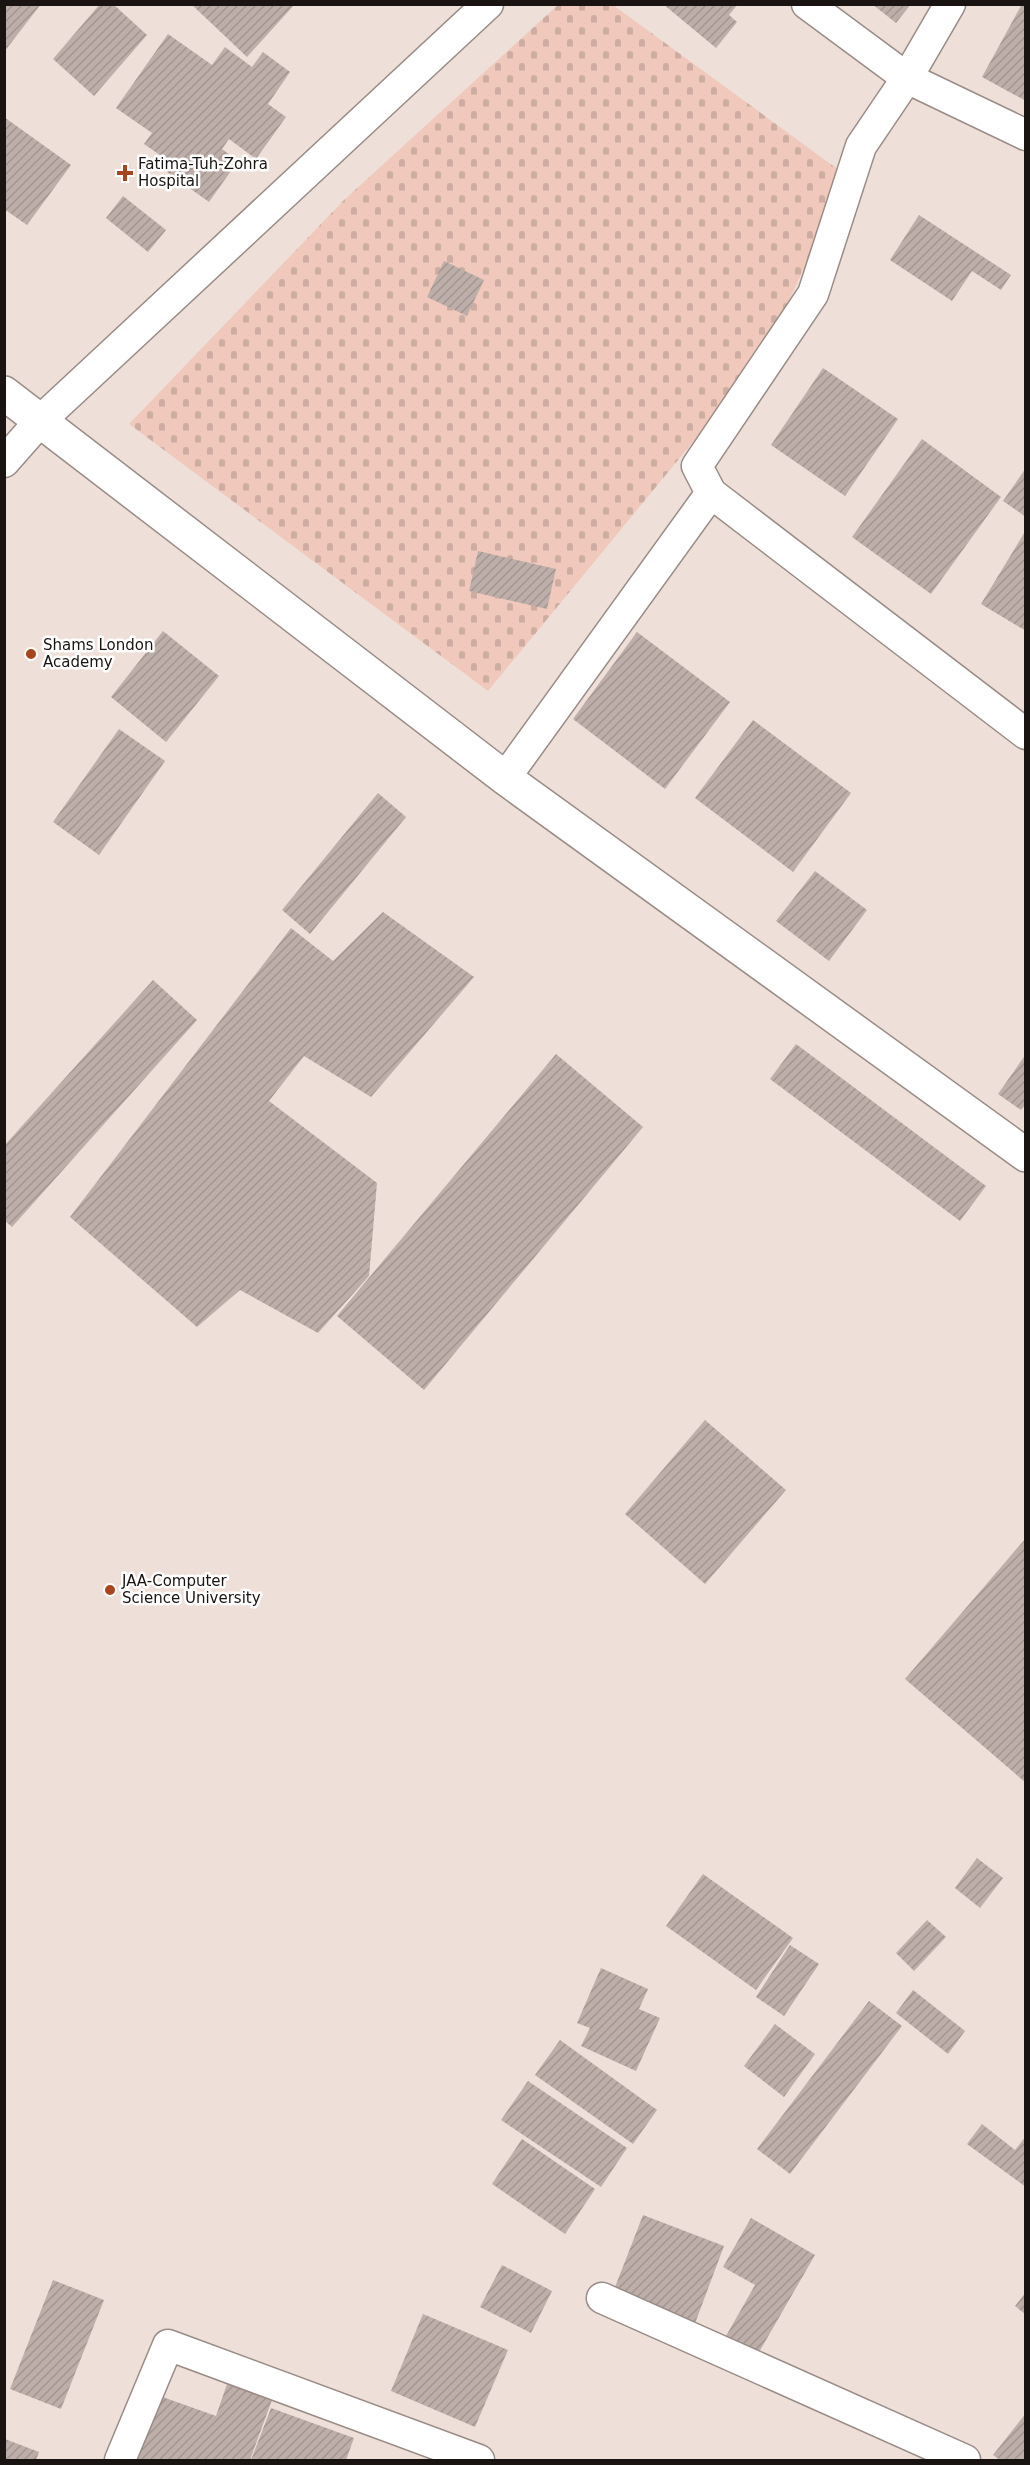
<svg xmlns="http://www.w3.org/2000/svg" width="1030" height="2465" font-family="'DejaVu Sans',sans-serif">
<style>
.cemetery{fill:url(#cemetery-stones)}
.building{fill:url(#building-hatch)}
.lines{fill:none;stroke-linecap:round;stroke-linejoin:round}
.minor-casing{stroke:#998b86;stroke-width:33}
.tertiary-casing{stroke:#998b86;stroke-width:36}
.minor{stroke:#fff;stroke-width:30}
.tertiary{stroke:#fff;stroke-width:33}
.poi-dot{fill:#aa441c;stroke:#fff;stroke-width:2}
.labels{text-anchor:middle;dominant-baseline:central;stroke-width:5;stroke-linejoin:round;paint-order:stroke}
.poi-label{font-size:15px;fill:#191412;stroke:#fff;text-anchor:start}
</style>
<defs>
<pattern id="cemetery-stones" width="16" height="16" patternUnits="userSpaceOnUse" patternTransform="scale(1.5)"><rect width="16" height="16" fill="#f0c9bc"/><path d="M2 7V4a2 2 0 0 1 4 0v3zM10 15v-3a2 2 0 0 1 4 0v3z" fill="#cdaca1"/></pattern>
<pattern id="building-hatch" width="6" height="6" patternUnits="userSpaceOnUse" patternTransform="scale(1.5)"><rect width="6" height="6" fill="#bdaea9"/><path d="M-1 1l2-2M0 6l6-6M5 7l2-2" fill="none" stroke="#a29590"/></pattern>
</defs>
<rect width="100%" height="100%" fill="#eedfd9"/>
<polygon class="cemetery" points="558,5 613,5 847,176 762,358 488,691 129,424 344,200"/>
<g class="building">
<polygon points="4,4 41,4 4,52"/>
<polygon points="100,4 113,4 147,35 94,96 53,59"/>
<polygon points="191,4 295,4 247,57"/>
<polygon points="663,4 738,4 729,15 737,22 716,48"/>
<polygon points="872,4 911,4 896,23"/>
<polygon points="1022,4 1026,4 1026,101 982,77"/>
<polygon points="168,34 212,65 225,47 252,67 263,52 290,72 268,104 286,117 256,159 229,139 222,149 238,161 209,202 167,172 173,164 144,144 152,133 116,108"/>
<polygon points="4,117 71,165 27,225 4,209"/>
<polygon points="123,196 166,230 148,252 106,218"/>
<polygon points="919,215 1011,275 1001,290 972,271 952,301 890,260"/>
<polygon points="444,261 484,280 467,316 427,297"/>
<polygon points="823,368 898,419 845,496 771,445"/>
<polygon points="922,439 1001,497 931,594 852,537"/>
<polygon points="1026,468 1026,517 1003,501"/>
<polygon points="1026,530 1026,631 981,604"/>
<polygon points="478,551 556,569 547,609 469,591"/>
<polygon points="163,631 219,676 166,742 111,697"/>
<polygon points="637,632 730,702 665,789 573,719"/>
<polygon points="753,720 851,793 793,872 695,798"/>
<polygon points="119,729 165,761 99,855 53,822"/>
<polygon points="378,793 406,817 310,934 282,910"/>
<polygon points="815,871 867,910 829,961 776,921"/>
<polygon points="383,912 474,977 371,1097 304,1056 269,1101 377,1183 369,1276 318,1333 240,1290 197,1327 70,1217 291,928 333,961"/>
<polygon points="153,980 197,1020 12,1227 4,1220 4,1146"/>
<polygon points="796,1044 986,1186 960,1221 770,1079"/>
<polygon points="556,1054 643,1127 424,1390 337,1316"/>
<polygon points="1026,1054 1026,1104 1021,1110 998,1094"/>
<polygon points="705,1420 786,1490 705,1584 625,1514"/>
<polygon points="1026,1538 1026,1783 905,1679"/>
<polygon points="977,1858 1003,1878 980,1908 955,1888"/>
<polygon points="703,1874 793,1938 756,1990 666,1926"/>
<polygon points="927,1920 946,1937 914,1971 896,1953"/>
<polygon points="790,1945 819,1964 784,2016 756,1997"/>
<polygon points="601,1968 648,1989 639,2009 660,2018 636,2071 581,2046 590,2028 577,2023"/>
<polygon points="913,1990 965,2031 948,2054 896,2013"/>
<polygon points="869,2001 902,2026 790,2174 757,2149"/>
<polygon points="775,2024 815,2054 784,2097 744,2066"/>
<polygon points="560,2040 657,2110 633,2144 535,2075"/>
<polygon points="528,2081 627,2148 601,2187 501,2120"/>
<polygon points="982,2124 1015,2150 1026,2136 1026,2187 967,2144"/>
<polygon points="522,2139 595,2189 565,2234 492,2184"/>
<polygon points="643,2215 724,2246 694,2326 612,2295"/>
<polygon points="751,2218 815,2255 758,2354 726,2336 755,2285 723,2267"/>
<polygon points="502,2265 552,2291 531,2333 480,2307"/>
<polygon points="53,2280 104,2300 61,2409 10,2389"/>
<polygon points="1026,2292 1026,2315 1015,2306"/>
<polygon points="423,2314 508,2350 475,2427 391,2391"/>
<polygon points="227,2384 272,2400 250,2460 133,2460 157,2395 216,2416"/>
<polygon points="271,2408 354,2438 346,2460 251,2460"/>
<polygon points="1026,2413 1026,2460 1000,2460 993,2455"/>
<polygon points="5,2439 39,2452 36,2460 5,2460"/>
</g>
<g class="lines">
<g class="minor-casing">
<g id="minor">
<polyline points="807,4 907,78 1026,135"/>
<polyline points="4,462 41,420 488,4"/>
<polyline points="711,493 1026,734"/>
<polyline points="505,778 711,493 697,466 813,294 861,146 907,78 950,4"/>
<polyline points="602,2298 965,2460"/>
<polyline points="120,2460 168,2345 479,2460"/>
</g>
</g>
<g class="tertiary-casing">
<polyline id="tertiary" points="4,393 505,778 1026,1155"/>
</g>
<use href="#minor" class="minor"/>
<use href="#tertiary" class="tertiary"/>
</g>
<g class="poi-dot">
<path d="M122 164h6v6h6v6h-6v6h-6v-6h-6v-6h6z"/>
<circle cx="31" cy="654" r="6"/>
<circle cx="110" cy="1590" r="6"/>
</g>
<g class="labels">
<g class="poi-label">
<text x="138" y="164">Fatima-Tuh-Zohra<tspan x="138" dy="17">Hospital</tspan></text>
<text x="43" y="645">Shams London<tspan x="43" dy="17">Academy</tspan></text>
<text x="122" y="1581">JAA-Computer<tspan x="122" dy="17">Science University</tspan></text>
</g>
</g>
<rect width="1030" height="2465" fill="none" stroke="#191412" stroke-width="12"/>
</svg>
